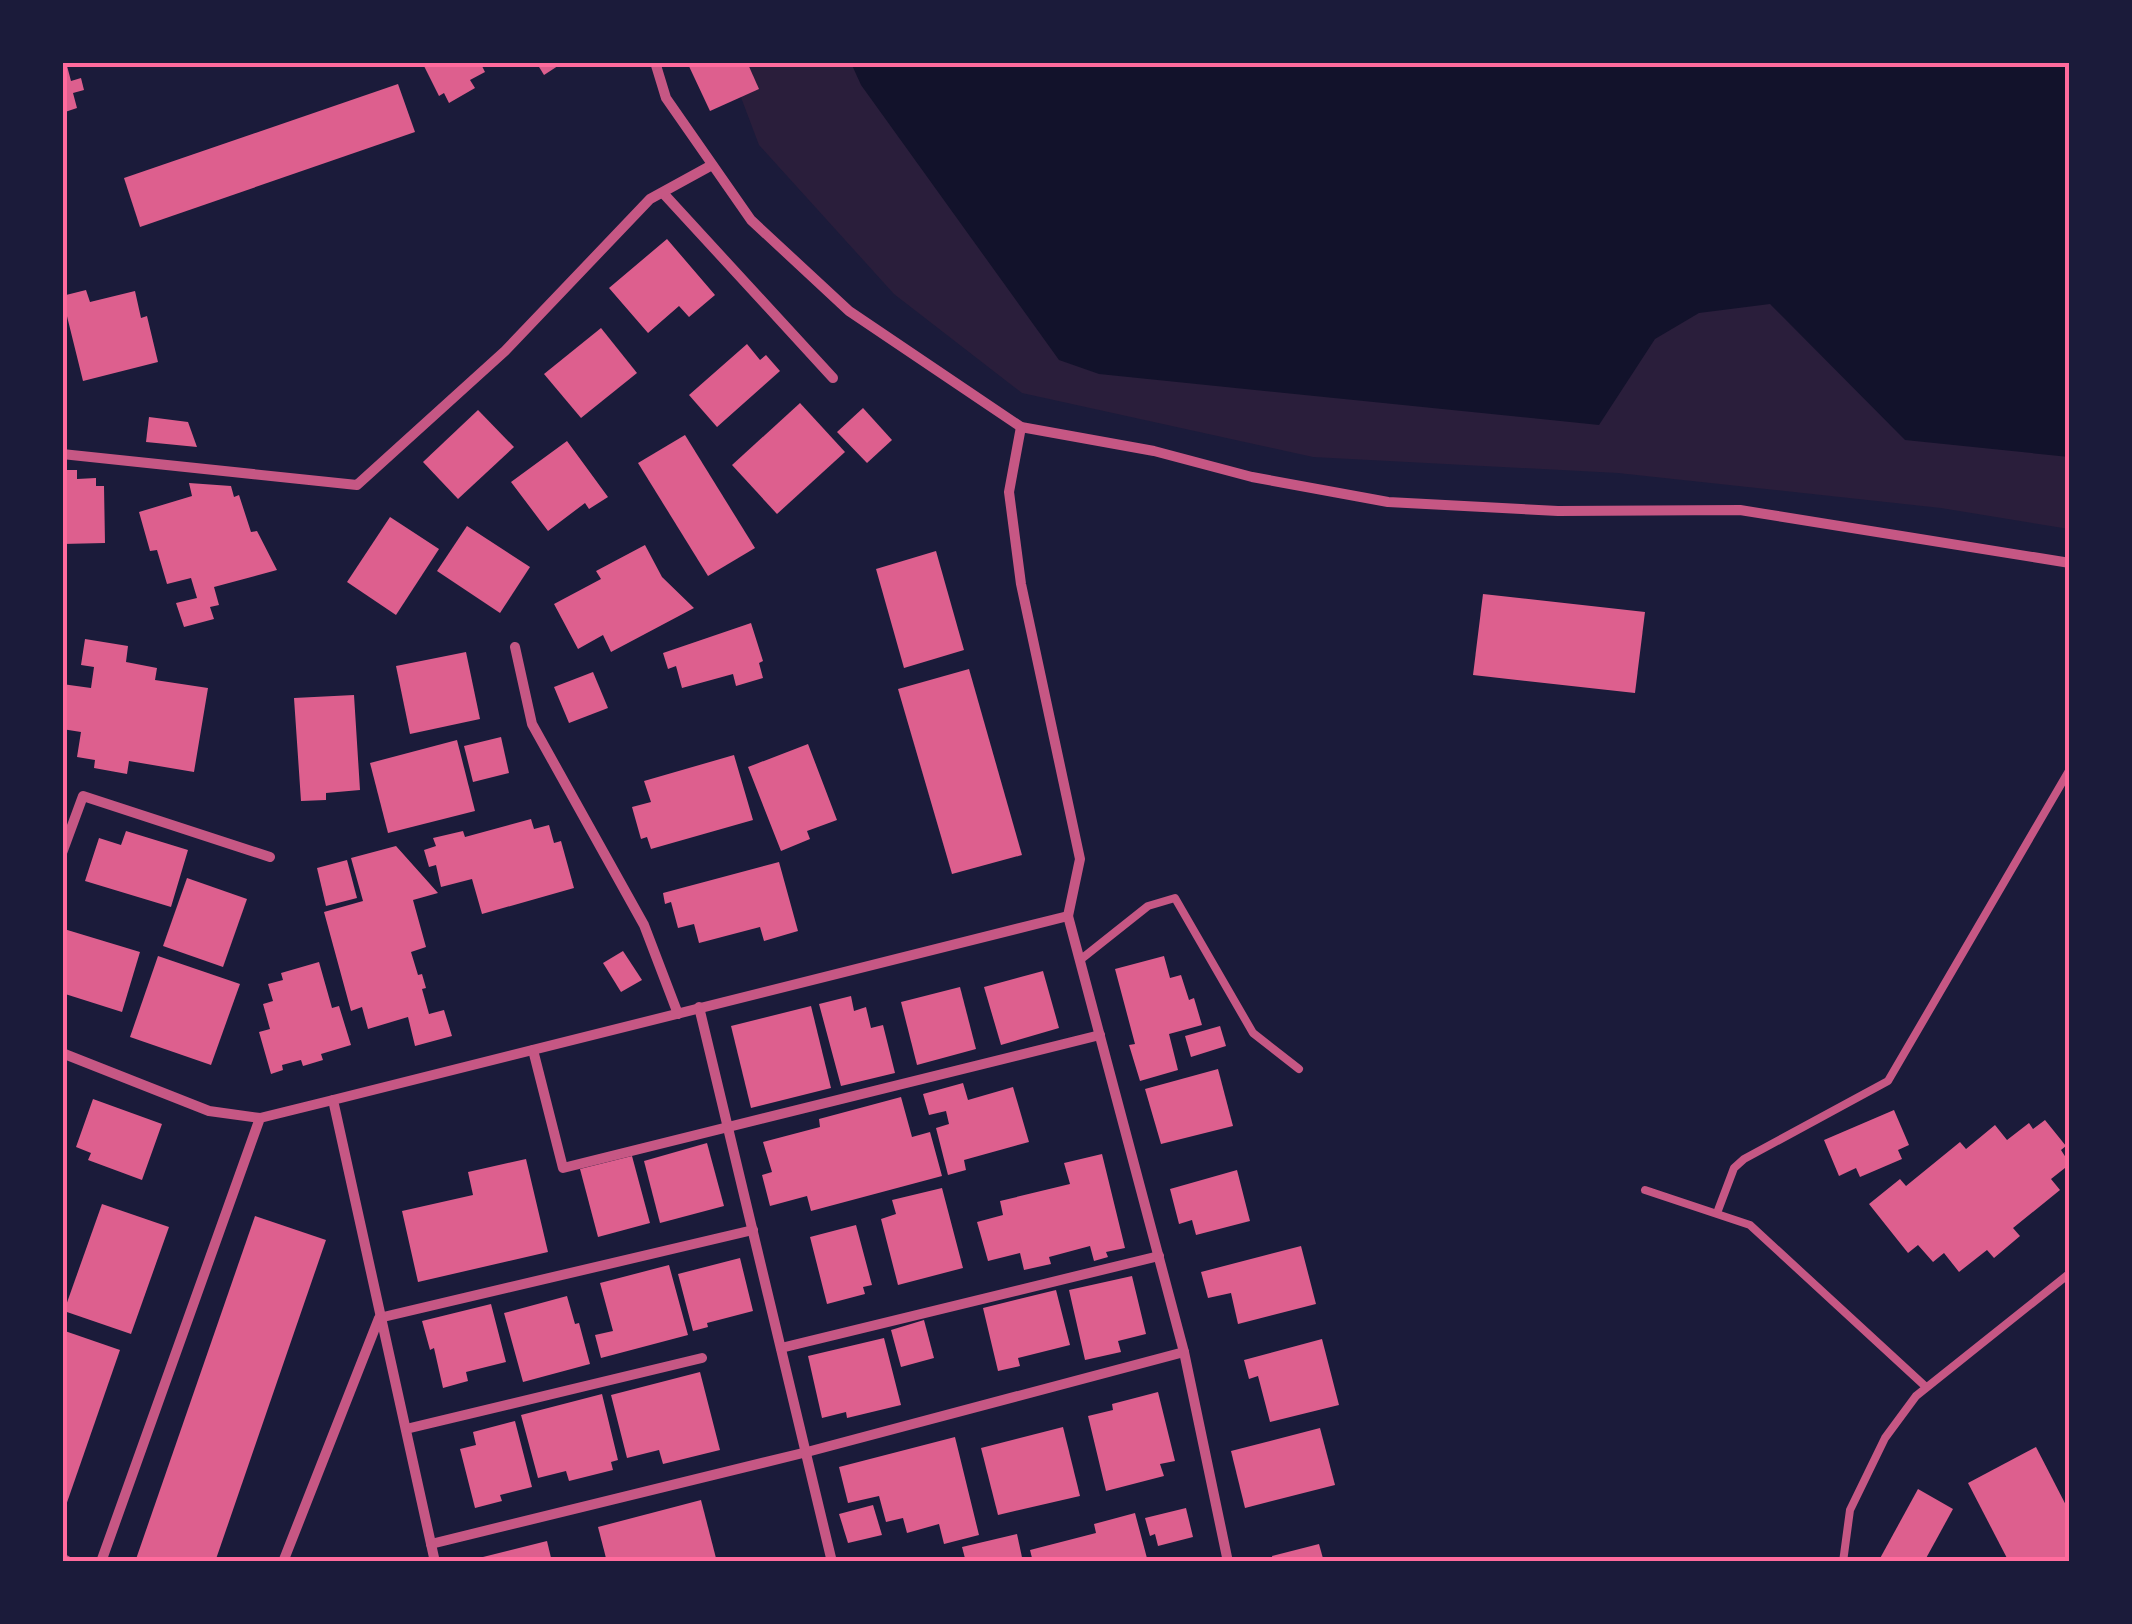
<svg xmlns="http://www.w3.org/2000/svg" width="2132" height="1624" font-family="Commissioner,sans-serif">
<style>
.green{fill:#2a1e3b}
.water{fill:#12122b}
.building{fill:#dd5f8e}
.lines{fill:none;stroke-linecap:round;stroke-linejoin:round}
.service{stroke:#c65784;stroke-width:8}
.minor{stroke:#c65784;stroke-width:10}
.neatline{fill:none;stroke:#ff6b9d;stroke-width:4}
</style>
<rect width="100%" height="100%" fill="#1b1b3a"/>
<polygon class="green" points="728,63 2069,63 2069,529 1941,508 1618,473 1313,457 1022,393 894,294 759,145"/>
<polygon class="water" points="851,63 2069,63 2069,457 1905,440 1770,304 1699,313 1655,339 1599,425 1099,374 1059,360 861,85"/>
<g class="building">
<polygon points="62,62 66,62 71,81 81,78 84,90 73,93 77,108 62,113"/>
<polygon points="422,62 480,62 485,72 470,80 475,88 449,103 444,93 439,96"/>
<polygon points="536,62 564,62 544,75"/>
<polygon points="687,62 747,62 759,89 710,111"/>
<polygon points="398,84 415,132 140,227 124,178"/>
<polygon points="667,239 715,295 689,317 679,306 648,333 609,288"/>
<polygon points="86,290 90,302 135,291 141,318 147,316 158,362 83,381 62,296"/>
<polygon points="601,328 637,373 581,418 544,374"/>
<polygon points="747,344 760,360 766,355 780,371 717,427 689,395"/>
<polygon points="800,403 845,452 777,514 732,465"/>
<polygon points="863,408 892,440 867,463 837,432"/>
<polygon points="478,410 514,447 458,499 423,462"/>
<polygon points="149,417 188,422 197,447 146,442"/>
<polygon points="685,435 755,548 708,576 638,463"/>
<polygon points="567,441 608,497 589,509 585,503 548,531 511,482"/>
<polygon points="62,470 77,470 77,479 96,478 96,486 104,486 105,543 62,544"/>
<polygon points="189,483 231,486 234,497 239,495 251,532 257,531 277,570 214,587 219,605 210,607 214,619 184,627 176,603 197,598 191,578 167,584 157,550 150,551 139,512 192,496"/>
<polygon points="390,517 439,549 396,615 347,582"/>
<polygon points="467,526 530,567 500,613 437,571"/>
<polygon points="645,545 662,577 694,608 611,652 603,635 578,649 554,604 601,579 596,571"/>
<polygon points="936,551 964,650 904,668 876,569"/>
<polygon points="1483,594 1645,612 1635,693 1473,675"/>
<polygon points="751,623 763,661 759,663 763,678 736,686 733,674 682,688 676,666 668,669 663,653"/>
<polygon points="85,639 128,646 126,662 157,668 155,680 208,688 194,772 129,761 127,774 94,768 95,760 77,757 81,732 62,729 62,684 91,688 94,667 81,665"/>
<polygon points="466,652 480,719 410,734 396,666"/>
<polygon points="969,669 1022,855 952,874 898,689"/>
<polygon points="593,672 608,708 569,723 554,687"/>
<polygon points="354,695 360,790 326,793 326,800 301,801 294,698"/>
<polygon points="501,737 509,773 473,782 464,746"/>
<polygon points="457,740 475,811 388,833 370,763"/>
<polygon points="808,744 837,820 807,831 810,839 781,851 748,767"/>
<polygon points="734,755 753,820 651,849 647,837 641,839 632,807 651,802 644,781"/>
<polygon points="531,819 534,829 549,825 554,843 561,841 574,888 482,914 472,879 441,887 436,865 429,867 424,850 436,846 433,838 463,831 465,837"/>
<polygon points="126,831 188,850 171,907 85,881 99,838 121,845"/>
<polygon points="396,846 438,893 413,900 426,947 411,952 418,975 422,974 426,988 422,989 429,1014 444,1010 452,1036 415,1046 408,1017 368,1029 362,1007 351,1011 324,912 363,901 351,858"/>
<polygon points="347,860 357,898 326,906 317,868"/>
<polygon points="779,862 798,931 764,941 760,927 699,943 694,924 678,928 671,902 665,904 663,893"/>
<polygon points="187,878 247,899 223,967 163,946"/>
<polygon points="64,929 140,952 122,1012 62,993"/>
<polygon points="623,951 642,980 621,992 603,963"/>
<polygon points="158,956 240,984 211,1065 130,1037"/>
<polygon points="1164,956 1170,978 1181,975 1189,1000 1194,998 1202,1025 1169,1034 1178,1070 1140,1081 1129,1045 1135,1044 1115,969"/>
<polygon points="319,962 332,1008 339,1006 351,1045 321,1054 323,1060 303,1066 301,1060 282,1065 283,1070 271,1074 259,1032 270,1029 263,1004 273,1001 268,984 283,980 281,973"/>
<polygon points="1043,971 1059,1028 1001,1045 984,987"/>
<polygon points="960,987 976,1049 917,1065 901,1002"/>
<polygon points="851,996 854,1011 866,1007 871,1028 883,1025 895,1073 841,1086 819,1004"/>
<polygon points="811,1006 831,1088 751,1108 731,1026"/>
<polygon points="1220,1026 1226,1046 1191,1057 1185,1036"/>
<polygon points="1218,1069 1233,1126 1161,1144 1145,1089"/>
<polygon points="963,1083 968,1100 1013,1087 1029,1142 964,1160 966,1170 948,1175 936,1128 949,1124 946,1111 929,1115 923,1094"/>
<polygon points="901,1097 912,1137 930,1132 942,1176 811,1211 807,1196 770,1206 762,1175 772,1172 763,1142 820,1127 819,1119"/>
<polygon points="93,1099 162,1124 142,1180 88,1160 91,1153 76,1147"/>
<polygon points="1894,1110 1909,1145 1898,1150 1902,1159 1860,1177 1856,1168 1839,1176 1824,1140"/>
<polygon points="2045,1120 2066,1146 2061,1150 2070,1164 2051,1179 2060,1190 2013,1228 2020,1236 1994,1258 1987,1250 1959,1272 1944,1253 1933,1262 1918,1245 1908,1253 1869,1204 1900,1179 1906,1186 1960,1142 1966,1149 1995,1125 2007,1140 2029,1123 2033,1129"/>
<polygon points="707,1143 724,1206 660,1223 644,1161"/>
<polygon points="1102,1154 1125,1248 1106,1252 1108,1257 1094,1261 1090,1246 1049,1257 1051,1264 1024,1270 1020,1253 988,1261 977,1222 1003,1215 1000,1201 1070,1184 1064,1163"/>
<polygon points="632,1156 650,1223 598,1237 580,1169"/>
<polygon points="526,1159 548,1252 418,1282 402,1211 473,1195 468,1172"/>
<polygon points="1237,1170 1250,1221 1196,1235 1192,1220 1179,1224 1170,1189"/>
<polygon points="942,1188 963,1268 898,1285 881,1219 896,1214 892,1200"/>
<polygon points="102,1204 169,1227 131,1334 64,1311"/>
<polygon points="255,1216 326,1240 215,1562 135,1562"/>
<polygon points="856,1225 872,1285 863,1287 865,1294 827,1304 810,1237"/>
<polygon points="1301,1246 1316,1304 1238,1324 1231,1293 1208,1298 1201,1272"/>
<polygon points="740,1258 753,1311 707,1323 708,1327 693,1331 678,1274"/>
<polygon points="669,1265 688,1335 601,1358 595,1335 613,1331 600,1283"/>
<polygon points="1132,1276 1146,1334 1118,1341 1121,1352 1085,1360 1069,1290"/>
<polygon points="1056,1290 1070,1345 1018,1358 1020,1366 998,1371 983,1308"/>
<polygon points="567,1296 575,1324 579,1323 590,1364 523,1382 504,1313"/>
<polygon points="491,1304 506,1362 466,1372 468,1381 443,1388 434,1348 430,1350 422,1321"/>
<polygon points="924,1320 934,1358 901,1367 891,1330"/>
<polygon points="62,1330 120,1350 63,1514 62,1514"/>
<polygon points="884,1338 901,1405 847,1418 846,1412 822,1418 808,1356"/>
<polygon points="1322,1339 1339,1405 1270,1422 1258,1376 1249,1379 1244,1360"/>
<polygon points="700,1372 720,1450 663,1464 659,1450 627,1458 611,1395"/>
<polygon points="1158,1392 1175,1461 1160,1464 1164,1476 1106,1491 1088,1416 1113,1410 1112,1404"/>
<polygon points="602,1394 618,1460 611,1462 613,1470 569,1481 566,1471 538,1478 521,1415"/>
<polygon points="515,1421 532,1487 500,1495 502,1501 475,1508 460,1449 476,1445 473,1432"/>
<polygon points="1063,1427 1080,1496 998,1515 981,1448"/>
<polygon points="1320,1428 1335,1485 1245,1508 1231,1451"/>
<polygon points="955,1437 979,1535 944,1544 939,1524 907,1533 903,1518 886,1522 879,1496 848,1503 839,1467"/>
<polygon points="2036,1447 2070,1513 2070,1562 2009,1562 1968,1483"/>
<polygon points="1918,1489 1953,1509 1924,1562 1878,1562"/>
<polygon points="701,1500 717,1562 607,1562 598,1527"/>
<polygon points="873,1505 882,1535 848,1543 839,1514"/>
<polygon points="1186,1508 1193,1537 1158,1546 1155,1534 1150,1536 1145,1518"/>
<polygon points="1135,1513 1148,1562 1033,1562 1030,1550 1096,1533 1094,1524"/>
<polygon points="1017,1534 1023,1562 966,1562 962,1547"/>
<polygon points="547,1541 552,1562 472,1562 471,1560"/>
<polygon points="1319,1544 1324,1562 1273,1562 1272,1556"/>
</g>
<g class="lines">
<g class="service">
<polyline points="1080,960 1148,906 1175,898 1253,1033 1299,1069"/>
<polyline points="1645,1190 1750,1225 1926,1387"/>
<polyline points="1717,1213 1734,1168 1744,1159 1888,1081 2070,769"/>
<polyline points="1843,1562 1850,1510 1885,1438 1916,1396 2070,1273"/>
</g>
<g class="minor">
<polyline points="655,62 666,98 751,220 849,311 1021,427 1154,451 1252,477 1388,502 1558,511 1740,510 2070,563"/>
<polyline points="663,193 833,378"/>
<polyline points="1021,427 1009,492 1021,584 1080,859 1068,916"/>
<polyline points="62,454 357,485 505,351 650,199 712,165"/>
<polyline points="515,647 532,724 644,925 678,1014"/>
<polyline points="62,853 83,796 270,857"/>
<polyline points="699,1007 832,1562"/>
<polyline points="533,1050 563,1168 1100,1035"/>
<polyline points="62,1053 209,1111 260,1118"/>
<polyline points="781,1348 1159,1256"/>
<polyline points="406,1429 702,1358"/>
<polyline points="431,1544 807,1452 1184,1352"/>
<polyline points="62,1558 69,1562"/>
<polyline points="101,1562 260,1118 333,1100"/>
<polyline points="283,1562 379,1318 753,1230"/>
<polyline points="435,1562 333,1100 1068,916 1184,1352 1228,1562"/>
</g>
</g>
<rect width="2132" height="1624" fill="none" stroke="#1b1b3a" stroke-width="130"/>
<rect x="65" y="65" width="2002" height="1494" class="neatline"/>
</svg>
